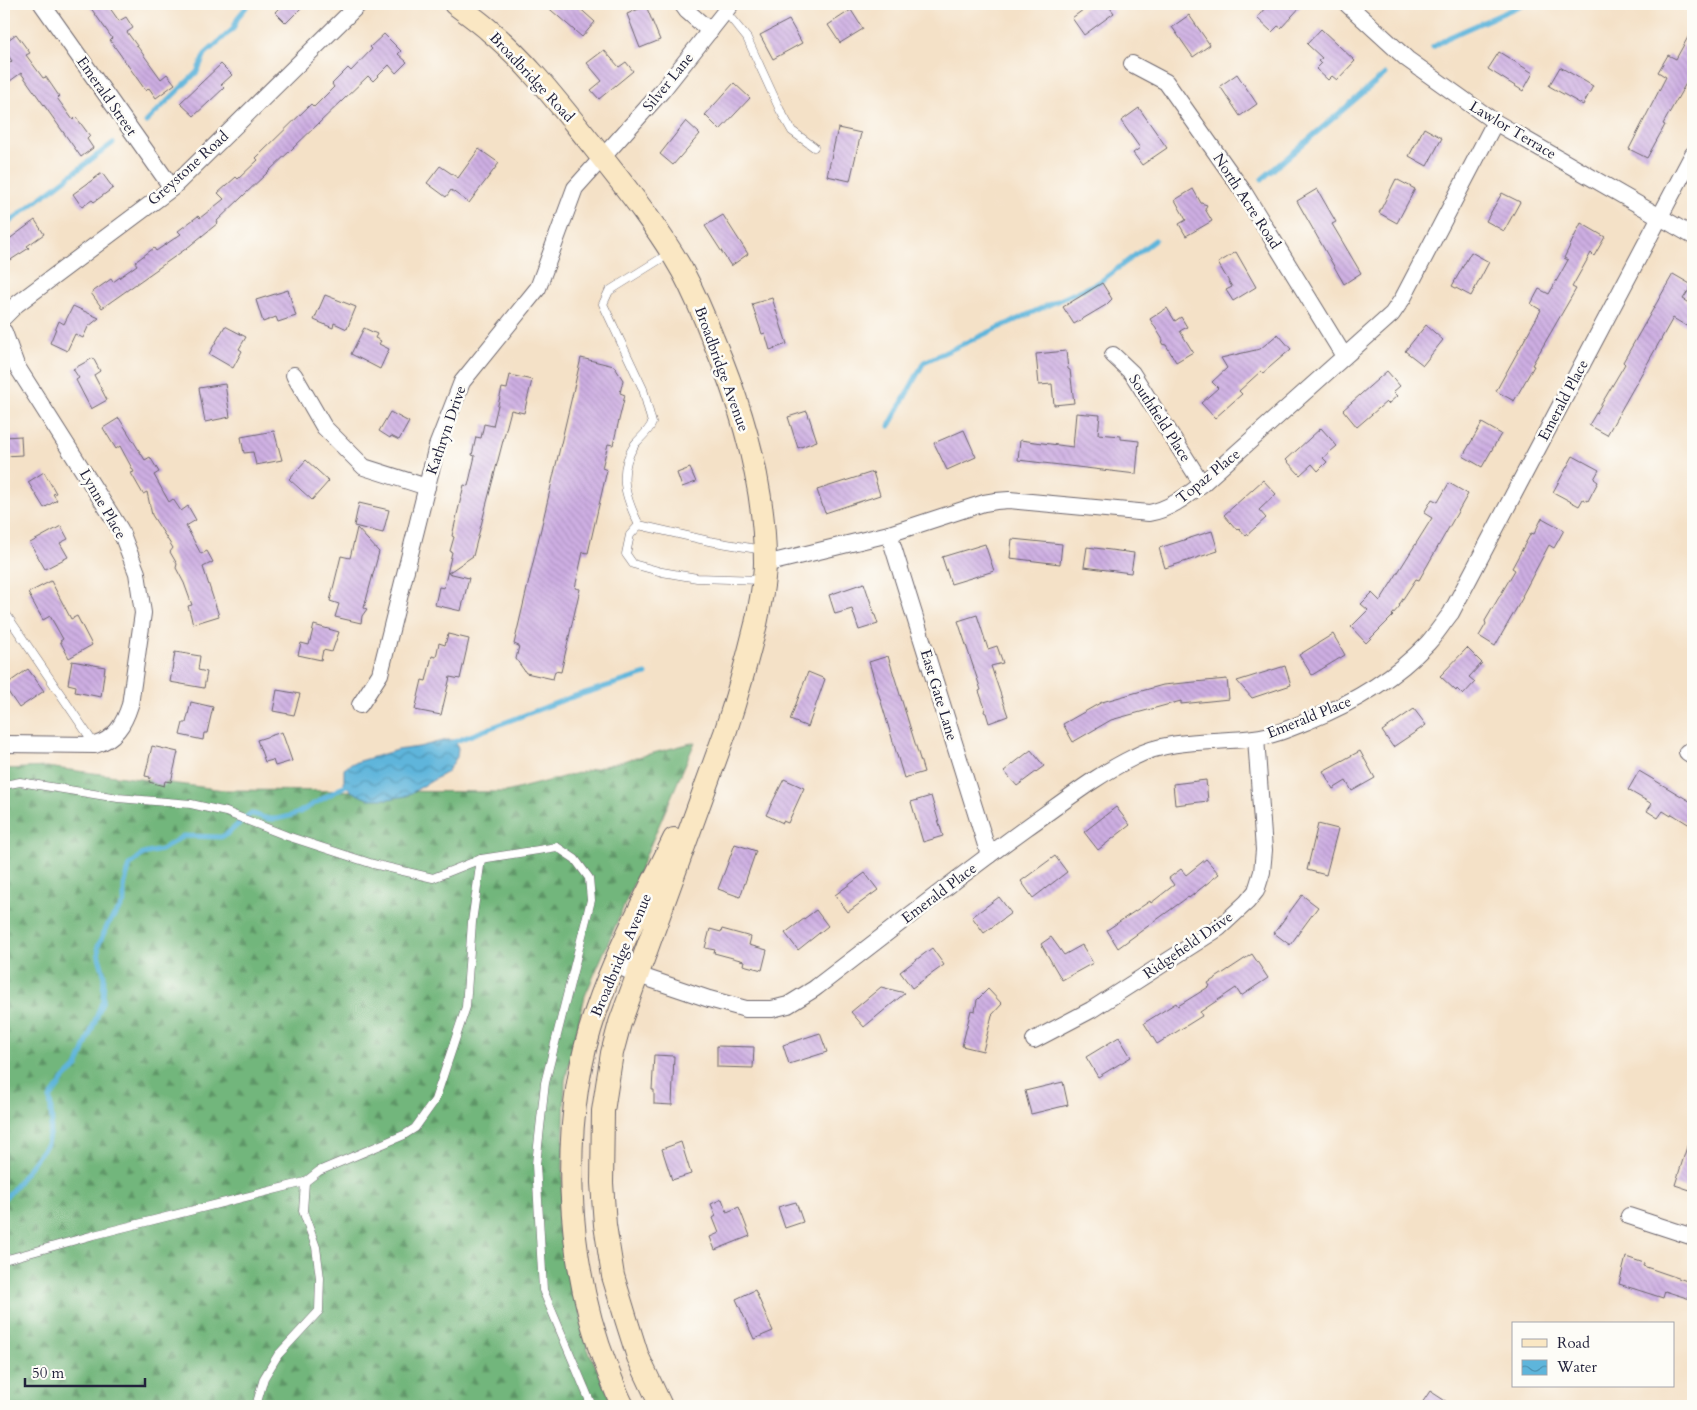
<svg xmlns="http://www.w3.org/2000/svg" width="1697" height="1410" font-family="Cardo,serif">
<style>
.forest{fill:url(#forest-firs);stroke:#4a6c5b}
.water{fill:url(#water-waves);stroke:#406c8b}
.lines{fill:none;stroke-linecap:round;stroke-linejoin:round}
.stream{stroke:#5eb5db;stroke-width:5}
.building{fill:url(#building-back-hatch)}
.service-casing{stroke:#6c656c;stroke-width:9}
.minor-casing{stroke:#6c656c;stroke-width:18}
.secondary-casing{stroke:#6c656c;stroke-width:24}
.service{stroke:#fff;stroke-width:8}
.minor{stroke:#fff;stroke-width:16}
.secondary{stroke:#fae7c3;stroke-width:22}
.labels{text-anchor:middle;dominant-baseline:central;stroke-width:5;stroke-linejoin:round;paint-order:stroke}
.street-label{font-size:15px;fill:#22223b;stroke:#fdfcf7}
</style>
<defs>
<pattern id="forest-firs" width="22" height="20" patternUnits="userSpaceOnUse" patternTransform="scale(1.25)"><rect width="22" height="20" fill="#72b67b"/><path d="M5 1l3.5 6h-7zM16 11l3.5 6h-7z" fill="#5d9466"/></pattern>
<pattern id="water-waves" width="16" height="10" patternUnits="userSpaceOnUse" patternTransform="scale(1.25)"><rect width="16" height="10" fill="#5eb5db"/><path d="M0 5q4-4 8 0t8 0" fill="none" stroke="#4d93b3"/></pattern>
<pattern id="building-back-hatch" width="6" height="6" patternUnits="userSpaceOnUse" patternTransform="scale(1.25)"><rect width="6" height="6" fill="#cdaee2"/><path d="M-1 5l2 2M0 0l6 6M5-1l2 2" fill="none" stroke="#b095c3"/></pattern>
</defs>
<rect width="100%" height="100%" fill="#fdfcf7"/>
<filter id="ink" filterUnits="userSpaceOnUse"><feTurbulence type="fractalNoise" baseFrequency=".02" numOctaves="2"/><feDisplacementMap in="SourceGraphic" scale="10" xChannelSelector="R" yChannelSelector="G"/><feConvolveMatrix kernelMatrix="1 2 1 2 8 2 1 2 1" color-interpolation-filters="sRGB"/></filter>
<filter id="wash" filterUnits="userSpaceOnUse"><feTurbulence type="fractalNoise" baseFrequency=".0096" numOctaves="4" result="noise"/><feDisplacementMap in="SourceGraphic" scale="20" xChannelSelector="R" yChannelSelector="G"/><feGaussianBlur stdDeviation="1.12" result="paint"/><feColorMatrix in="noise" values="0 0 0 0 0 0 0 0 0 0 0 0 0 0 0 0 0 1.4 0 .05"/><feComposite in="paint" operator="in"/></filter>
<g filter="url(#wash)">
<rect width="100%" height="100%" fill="#f4e1c7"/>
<polygon class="forest" points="695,742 585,996 565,1081 562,1207 587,1347 614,1406 4,1406 4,769 47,767 224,790 506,792"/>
<polygon class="water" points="446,740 455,740 458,748 457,757 447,772 406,796 389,799 368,799 363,797 351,791 344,783 344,769 350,764 397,750 419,747"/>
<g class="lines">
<g class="stream">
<polyline points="1433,47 1449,37 1524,4"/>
<polyline points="146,122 197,72 205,54 233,29 238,17 249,4"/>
<polyline points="1262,179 1385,74"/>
<polyline points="4,226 113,143"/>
<polyline points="889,426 924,362 1101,281 1155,240"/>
<polyline points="451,743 569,698 646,674"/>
<path d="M4 1198 10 1193 47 1144 52 1122 50 1098 64 1079 78 1065 103 1000 104 974 99 957 98 946 108 924 124 903V886L130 865 143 854 161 850 183 836 221 837 227 834 250 814C256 813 259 817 265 818 276 821 288 817 298 813L350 783"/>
</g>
</g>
<g id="blocks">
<g class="building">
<polygon points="88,4 107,4 119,21 126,17 133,28 127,32 161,79 167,74 175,84 156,98 149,88 146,91 110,40 112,38"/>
<polygon points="283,4 305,4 286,23 275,12"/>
<polygon points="544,4 575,4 595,22 582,37"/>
<polygon points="1091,4 1107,4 1114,13 1084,35 1072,18"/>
<polygon points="1268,4 1303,4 1281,28 1278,26 1272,32 1257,18"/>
<polygon points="646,6 660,40 640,48 627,14"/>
<polygon points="851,10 863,29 840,43 828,25"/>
<polygon points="1189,15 1210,45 1193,57 1172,27"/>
<polygon points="789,20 802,43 773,59 760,35"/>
<polygon points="1693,28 1693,71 1663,124 1665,125 1647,158 1629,149 1666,77 1658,72 1668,55 1676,59"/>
<polygon points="1321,29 1355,61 1337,80 1332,76 1328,80 1316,69 1321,64 1318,61 1322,58 1307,44"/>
<polygon points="16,34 30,53 26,55 43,78 46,77 59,96 57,98 73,120 76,117 90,136 87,139 93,148 81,157 21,73 10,81 4,72 4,68 12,61 4,50 4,43"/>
<polygon points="384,34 401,51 398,54 407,62 396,73 389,65 373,81 368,76 217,221 218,223 187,248 102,308 91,293 111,279 113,282 137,265 135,262 154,248 156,251 181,234 178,231 198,216 200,218 224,199 218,193 236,177 238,179 258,160 256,158 311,104 314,107 334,87 332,84 348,68 351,71 372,49 370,47"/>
<polygon points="604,50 619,67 626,62 633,71 599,99 591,90 602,81 587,63"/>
<polygon points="1499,52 1533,73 1523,91 1488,69"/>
<polygon points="221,64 232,75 221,85 224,88 194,116 180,103"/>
<polygon points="1560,67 1593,86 1583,105 1549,86"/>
<polygon points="1237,74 1257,104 1240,116 1220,86"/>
<polygon points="734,83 750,98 720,130 705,115"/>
<polygon points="1139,108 1167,148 1142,165 1133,153 1140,148 1121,121"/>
<polygon points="686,121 700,134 673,165 660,154"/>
<polygon points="838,128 861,133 850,181 827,176"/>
<polygon points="1424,128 1442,138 1427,166 1409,156"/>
<polygon points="479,149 499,163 469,203 451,190 446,197 427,183 440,166 458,178"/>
<polygon points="102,173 113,188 94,202 92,200 82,207 73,194"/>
<polygon points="1396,179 1415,189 1397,223 1379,213"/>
<polygon points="1193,189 1201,203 1207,205 1205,209 1212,221 1186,236 1179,224 1186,220 1175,200"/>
<polygon points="1317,189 1336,222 1332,224 1361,273 1344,284 1297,201"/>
<polygon points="1502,193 1520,202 1504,231 1486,221"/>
<polygon points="723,215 748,254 731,266 705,226"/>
<polygon points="35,220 44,234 27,246 29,248 9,261 4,254 4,243"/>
<polygon points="1581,223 1605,237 1594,256 1591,253 1572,287 1576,289 1532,365 1534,366 1514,401 1496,391 1541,310 1531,304 1539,289 1549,294 1568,260 1564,258"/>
<polygon points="1236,252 1256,287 1233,301 1226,290 1232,287 1218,263"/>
<polygon points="1471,252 1489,262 1471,296 1452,286"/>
<polygon points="1673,274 1692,285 1683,299 1693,305 1693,330 1673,318 1607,435 1589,425 1625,364 1623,362"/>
<polygon points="1102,283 1112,299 1106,305 1074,324 1063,307"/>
<polygon points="288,290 296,316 278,322 276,317 263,322 256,300"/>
<polygon points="325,295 356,307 347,329 334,323 333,328 314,320"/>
<polygon points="772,298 787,344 770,350 765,333 762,334 752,304"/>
<polygon points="73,306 99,318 88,327 83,338 75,334 67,351 50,343 59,321 64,324"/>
<polygon points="1167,308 1175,321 1181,317 1187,327 1180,331 1193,352 1176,362 1166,345 1162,344 1163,340 1150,319"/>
<polygon points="1426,325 1443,340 1423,365 1405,351"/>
<polygon points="225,326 246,337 239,349 242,351 233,368 209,354"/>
<polygon points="364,328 377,334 375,338 381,341 379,344 389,349 380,369 351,354"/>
<polygon points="1278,334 1291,349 1263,373 1261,371 1239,391 1242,394 1215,418 1201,403 1218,388 1212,382 1227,368 1221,358 1260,349"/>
<polygon points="1066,351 1068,369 1070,370 1074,403 1054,405 1052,384 1039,385 1036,354"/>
<polygon points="93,358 100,371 94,375 107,400 91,409 76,380 79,378 73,369"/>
<polygon points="581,358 614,366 623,380 620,393 625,395 613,445 608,444 602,468 607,470 588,553 583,552 575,588 580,589 561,672 555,671 553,679 526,673 516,659 519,646 514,644"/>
<polygon points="1387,371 1400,386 1393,392 1397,396 1388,404 1386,402 1357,427 1343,410"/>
<polygon points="510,375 532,380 524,413 511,410 473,556 448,573 469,578 461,611 435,605 439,587 444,588 452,552 450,551 454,537 452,536 464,485 468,486 475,456 472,455 476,437 481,438 484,424 493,426 502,388 507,389"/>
<polygon points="225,384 230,417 205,422 199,388"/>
<polygon points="807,411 817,441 798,448 788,417"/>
<polygon points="390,412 409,422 399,440 391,436 390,438 379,431"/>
<polygon points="1076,413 1100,415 1098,434 1121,436 1121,439 1139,441 1136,474 1018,460 1020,440 1073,447"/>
<polygon points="119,418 145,460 150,457 159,472 154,475 169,502 173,499 181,511 188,506 196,520 186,526 201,554 207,551 213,562 203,567 219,616 193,624 188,606 192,605 184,583 176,568 177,564 170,552 173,548 152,515 147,492 143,494 131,473 134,472 120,446 116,449 103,428"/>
<polygon points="1482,423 1501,434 1482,467 1463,456"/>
<polygon points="1321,428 1337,446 1323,458 1327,462 1318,471 1312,464 1300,475 1286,460"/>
<polygon points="964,430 976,457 947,470 934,443"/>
<polygon points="274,431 282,460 256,465 253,452 244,453 241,437"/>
<polygon points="21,436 22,455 4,456 4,437"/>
<polygon points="1573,456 1599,470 1594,479 1598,482 1588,501 1583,499 1579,506 1553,492"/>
<polygon points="306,460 329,481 312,500 289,479"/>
<polygon points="690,468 696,482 682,487 677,473"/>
<polygon points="44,472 56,493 53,494 57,500 44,508 28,482"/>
<polygon points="873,472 880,495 825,513 817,490"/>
<polygon points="1263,480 1276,494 1259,510 1266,518 1246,536 1239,528 1237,530 1224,515"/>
<polygon points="1449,483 1468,494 1419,580 1416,579 1399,605 1400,606 1392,615 1393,616 1366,643 1351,627 1368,610 1361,604 1372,593 1380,601 1432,518 1424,513 1432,499 1438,502"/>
<polygon points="359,503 389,510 383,533 354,526"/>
<polygon points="1542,518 1564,530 1554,548 1549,545 1522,596 1523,597 1495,646 1479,636 1486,624 1485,621 1515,570 1512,568 1531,533 1534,534"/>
<polygon points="61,526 68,539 60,543 68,557 45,569 30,543"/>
<polygon points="357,528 379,552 364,608 367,609 362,616 361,623 335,617 339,604 330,601 341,556 350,558"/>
<polygon points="1212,531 1218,551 1165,568 1159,548"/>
<polygon points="1012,539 1062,544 1060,564 1010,558"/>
<polygon points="985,544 994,571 951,584 942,557"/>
<polygon points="1087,547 1134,553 1131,573 1084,567"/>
<polygon points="51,581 71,619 77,616 92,645 69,658 60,641 63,639 50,616 43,620 28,593"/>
<polygon points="864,583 878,624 859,630 852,609 835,614 829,595"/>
<polygon points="977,615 988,649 997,646 1003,663 991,666 1008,716 989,723 986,713 984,712 985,708 979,691 981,690 958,621"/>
<polygon points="314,625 339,632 332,652 323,650 321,660 298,655 301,643 309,645"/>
<polygon points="448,634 469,639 460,679 450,677 441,715 415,710 422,680 426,681 432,656 436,657 439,643 445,645"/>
<polygon points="1333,634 1345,655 1312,675 1299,655"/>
<polygon points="1467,648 1482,663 1469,677 1475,682 1463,695 1457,689 1456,691 1440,676"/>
<polygon points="175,652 200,656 198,670 207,672 204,688 170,682"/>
<polygon points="888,656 924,772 904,778 869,662"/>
<polygon points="72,661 105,667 101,697 75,692 76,686 68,684"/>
<polygon points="1285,666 1291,685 1252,698 1237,681"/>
<polygon points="28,669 44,691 19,708 4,686"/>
<polygon points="808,672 825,679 808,727 790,720"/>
<polygon points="1227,679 1229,699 1181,704 1181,701 1111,720 1073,742 1063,724 1102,702 1163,685"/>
<polygon points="277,690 300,694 294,715 273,711"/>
<polygon points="191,702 213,707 207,733 204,733 203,740 180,735 183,723 186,723"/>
<polygon points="1414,709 1426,725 1393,747 1382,731"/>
<polygon points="282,732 292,761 275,766 273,760 265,762 257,740"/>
<polygon points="152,746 178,752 171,782 165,781 164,786 149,782 150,777 145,776"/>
<polygon points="1031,750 1044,766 1017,786 1004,771"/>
<polygon points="1360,751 1375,778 1352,791 1346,781 1333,789 1323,771"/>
<polygon points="1639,771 1693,803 1693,827 1672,814 1671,816 1663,811 1658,818 1647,811 1652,804 1628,790"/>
<polygon points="784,779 804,788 788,823 783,821 783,823 766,815"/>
<polygon points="1206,780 1208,801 1175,805 1173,784"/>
<polygon points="931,796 943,836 923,842 911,802"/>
<polygon points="1116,807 1130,825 1098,850 1084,832"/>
<polygon points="1318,824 1338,829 1326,875 1307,870"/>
<polygon points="735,844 756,851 740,897 718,889"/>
<polygon points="1055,856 1067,872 1033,898 1021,881"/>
<polygon points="1206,859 1219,874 1189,898 1188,897 1118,948 1107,930 1150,901 1151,903 1174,885 1169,878 1181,869 1186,875"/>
<polygon points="865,873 878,890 848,912 835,895"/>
<polygon points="1302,895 1318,907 1290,945 1274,933"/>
<polygon points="999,897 1011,913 984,933 972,917"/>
<polygon points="816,910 828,926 798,950 785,933"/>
<polygon points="710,929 721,932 722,929 751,937 749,945 767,950 762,970 743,965 744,961 714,953 715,950 705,948"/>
<polygon points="1051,937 1064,955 1082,945 1093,963 1062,980 1041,944"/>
<polygon points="932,948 944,965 912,988 900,972"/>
<polygon points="1252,954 1268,978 1241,996 1236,988 1200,1012 1202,1016 1157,1044 1144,1023 1176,1003 1178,1006 1210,986 1208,983"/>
<polygon points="881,987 905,993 864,1027 851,1012"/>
<polygon points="988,989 1002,1004 992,1015 983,1051 962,1046 971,1010 975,1011 977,1000"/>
<polygon points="820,1033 827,1052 789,1064 783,1045"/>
<polygon points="1119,1037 1131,1057 1098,1077 1086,1057"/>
<polygon points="717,1046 754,1047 753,1068 717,1067"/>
<polygon points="654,1055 674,1056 672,1105 654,1104 654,1090 652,1090"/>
<polygon points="1063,1082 1068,1105 1031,1114 1025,1091"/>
<polygon points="1690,1137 1693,1138 1693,1191 1675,1185"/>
<polygon points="681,1142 691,1174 672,1180 662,1149"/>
<polygon points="722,1199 727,1212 739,1207 750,1236 715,1250 710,1237 719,1233 713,1218 716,1216 711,1204"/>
<polygon points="796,1202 803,1222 785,1228 778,1207"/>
<polygon points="1626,1257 1644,1263 1643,1266 1693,1283 1693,1300 1665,1291 1663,1298 1619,1284"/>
<polygon points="755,1290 773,1331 754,1339 736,1299"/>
<polygon points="1430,1391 1453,1406 1420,1406"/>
</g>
</g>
</g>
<g filter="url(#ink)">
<use href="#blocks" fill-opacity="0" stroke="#6c656c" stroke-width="1"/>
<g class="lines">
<g class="service-casing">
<g id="service">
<polyline points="725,11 747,38 780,110 792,131 814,147"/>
<path d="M639 525C625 497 617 472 635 444 641 437 649 431 652 423L643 389 603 304 609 291 670 253"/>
<polyline points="761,580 697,578 662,572 633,564 626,554 630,535 639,525 709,541 763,550"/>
<polyline points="4,611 95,745"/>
<polyline points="4,785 20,782 118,798 191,804 226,812 287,836 373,864 433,878 481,859 557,847 575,859 589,878 591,900 545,1083 536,1164 543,1290 592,1406"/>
<polyline points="4,1260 94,1235 305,1182 319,1171 404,1135 415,1128 435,1100 466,1007 472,922 481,859"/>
<polyline points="256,1406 264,1378 278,1355 319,1311 320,1278 316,1247 303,1211 305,1182"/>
</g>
</g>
<g class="minor-casing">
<g id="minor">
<polyline points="42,4 172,188"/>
<polyline points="682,4 687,11 710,31"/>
<polyline points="1347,4 1407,59 1495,122 1693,236"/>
<polyline points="1132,64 1166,82 1243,191 1344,356"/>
<polyline points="4,317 17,304 172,188 359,4"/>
<path d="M4 332 16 365 120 529 137 573 143 613 130 705C124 724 115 739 95 745L4 744"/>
<polyline points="1113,355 1132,373 1202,484"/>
<polyline points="294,375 324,427 364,467 427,487"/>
<polyline points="889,534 989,855"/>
<path d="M765 564 889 534 984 503 996 501 1009 500 1149 513C1170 509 1185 497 1202 484L1392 314 1403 298 1495 122"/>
<polyline points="360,705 380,674 437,446 462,382 538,288 575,188 662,91 731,4"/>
<polyline points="1687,752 1693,756"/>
<path d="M614 964 638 975 709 999 746 1009H772L788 1005 814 989C885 935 954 880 1026 828 1062 803 1095 776 1134 757 1170 738 1215 743 1254 738 1272 736 1291 728 1308 721 1353 703 1394 679 1428 643 1436 634 1443 623 1451 613L1693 154"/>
<polyline points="1034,1040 1091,1010 1219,928 1247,902 1256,891 1262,872 1264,850 1256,738"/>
<polyline points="1629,1216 1693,1237"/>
</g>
</g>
<g class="secondary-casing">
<g id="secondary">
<path d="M455 4C467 13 480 22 491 32 528 63 559 104 589 141 622 183 656 224 682 270 694 293 704 316 713 339 743 410 765 485 765 562 765 583 760 604 756 624 747 661 737 697 725 733L620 1023 612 1053 603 1111 602 1183 605 1225 613 1276 626 1319 638 1357 661 1406"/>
<path d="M623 1406C617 1395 613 1383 608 1371 565 1263 558 1122 596 1011 616 952 647 895 674 839"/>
</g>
</g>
<use href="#service" class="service"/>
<use href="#minor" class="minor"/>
<use href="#secondary" class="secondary"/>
</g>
</g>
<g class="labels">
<g class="street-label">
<text transform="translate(532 77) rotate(47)">Broadbridge Road</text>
<text transform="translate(668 82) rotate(-51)">Silver Lane</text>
<text transform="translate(107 96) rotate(55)">Emerald Street</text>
<text transform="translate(1513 130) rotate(31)">Lawlor Terrace</text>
<text transform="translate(188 168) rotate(-42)">Greystone Road</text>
<text transform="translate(1247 201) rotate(57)">North Acre Road</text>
<text transform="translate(722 369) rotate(70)">Broadbridge Avenue</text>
<text transform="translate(1563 400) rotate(-62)">Emerald Place</text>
<text transform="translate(1160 418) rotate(57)">Southfield Place</text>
<text transform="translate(446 430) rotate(-71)">Kathryn Drive</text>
<text transform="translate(1208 476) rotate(-39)">Topaz Place</text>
<text transform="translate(103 504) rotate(60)">Lynne Place</text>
<text transform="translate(939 695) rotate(73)">East Gate Lane</text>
<text transform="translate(1309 717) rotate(-22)">Emerald Place</text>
<text transform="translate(939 893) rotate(-37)">Emerald Place</text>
<text transform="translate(1188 945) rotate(-35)">Ridgefield Drive</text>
<text transform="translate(621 955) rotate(-67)">Broadbridge Avenue</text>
</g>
</g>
<rect width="1697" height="1410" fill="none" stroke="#fdfcf7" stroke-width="20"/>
<rect x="1512" y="1322" width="162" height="65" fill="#fdfcf7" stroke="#a5a5ac"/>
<rect x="1522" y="1339" width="25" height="8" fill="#fae7c3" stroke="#a5a5ac"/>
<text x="1557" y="1348" font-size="15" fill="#22223b">Road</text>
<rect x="1522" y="1360" width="25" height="15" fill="url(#water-waves)" stroke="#a5a5ac"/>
<text x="1557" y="1372" font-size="15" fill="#22223b">Water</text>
<path d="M25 1378v8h120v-8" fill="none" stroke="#22223b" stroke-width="2.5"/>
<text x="32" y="1378" font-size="15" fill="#22223b" stroke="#fdfcf7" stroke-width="4" paint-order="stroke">50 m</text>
</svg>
